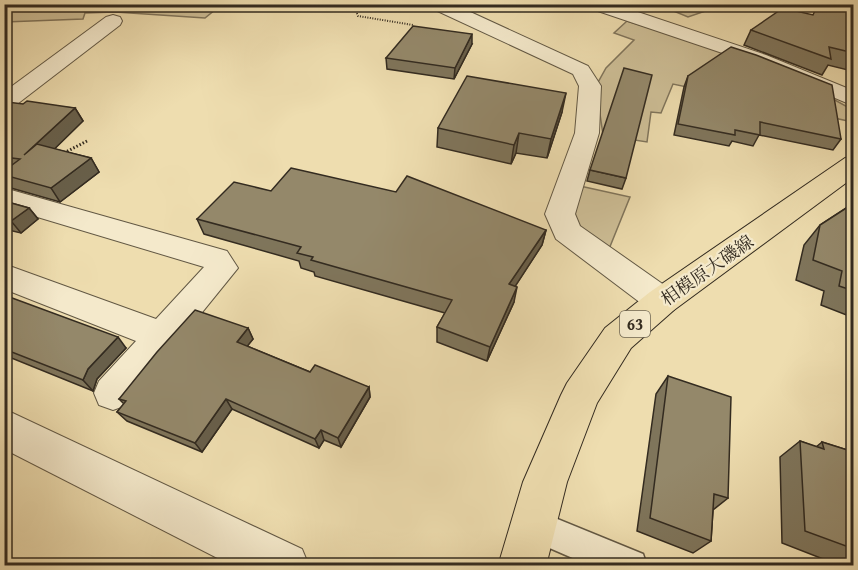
<svg xmlns="http://www.w3.org/2000/svg" width="858" height="570" font-family="'Gentium Book Plus','Noto Serif JP',serif">
<style>
.green{fill:#cebf97;stroke:#80755c;stroke-width:1.5}
.lines{fill:none;stroke-linecap:round;stroke-linejoin:round}
.service-casing{stroke:#625844;stroke-width:3}
.minor-casing{stroke:#625844;stroke-width:2}
.primary-casing{stroke:#332b20;stroke-width:2}
.path-far1{stroke:#332b20;stroke-width:2;stroke-dasharray:1 1.5;stroke-linecap:butt}
.path{stroke:#332b20;stroke-width:3;stroke-dasharray:1.5 2;stroke-linecap:butt}
.service{fill:#f4e9cb;fill-rule:evenodd}
.minor{fill:#f4e9cb;fill-rule:evenodd}
.primary{fill:#eeddaf;fill-rule:evenodd}
.wall{fill:#7f755b;stroke:#332b20;stroke-width:1.5}
.shaded-wall{fill:#685f4a;stroke:#332b20;stroke-width:1.5}
.building{fill:#94886a;stroke:#332b20;stroke-width:1.5}
.labels{text-anchor:middle;dominant-baseline:central;stroke-width:4.5;stroke-linejoin:round;paint-order:stroke}
.shield{fill:#f4e9cb;stroke:#6d6453;stroke-width:1.5}
.shield-label{font-size:16px;font-weight:bold;fill:#332b20}
.street-label{font-size:18px;fill:#332b20;stroke:#f4e9cb}
</style>
<rect width="100%" height="100%" fill="#eeddaf"/>
<filter id="stains"><feTurbulence type="fractalNoise" baseFrequency=".00333" numOctaves="4"/><feColorMatrix values="0 0 0 0 .2 0 0 0 0 .09 0 0 0 0 .02 0 0 0 .5 -.17"/></filter>
<radialGradient id="worn" r=".72"><stop offset=".6" stop-color="#630" stop-opacity="0"/><stop offset="1" stop-color="#630" stop-opacity=".3"/></radialGradient>
<g class="green">
<polygon points="4,5 5,4 221,5 205,18 115,12 85,13 83,19 5,22"/>
<polygon points="659,5 723,5 688,17"/>
<path d="M627 21C702 44 786 71 853 110V122L673 84 661 113 651 112 647 142 603 135 596 86 606 68 634 40 614 33Z"/>
<polygon points="580,186 630,197 609,249 598,245 574,220"/>
</g>
<g class="lines">
<g class="service-casing">
<polygon id="service" points="533,509 643,554 647,566 591,566 522,536 517,525 522,514"/>
</g>
<g class="minor-casing">
<g id="minor">
<polygon points="429,4 453,4 588,66 601,86 599,133 575,214 580,226 674,292 679,301 674,310 662,314 650,310 556,239 545,214 575,133 579,86 573,74 431,8"/>
<polygon points="587,4 614,4 766,55 854,91 854,106 752,63 589,8"/>
<polygon points="113,15 120,17 122,21 120,25 12,108 4,110 4,92 106,17"/>
<polygon points="4,188 227,251 238,268 127,405 113,410 99,405 94,393 99,381 136,341 4,289 4,264 156,319 204,267 4,207"/>
<polygon points="4,409 302,549 309,566 233,566 4,449"/>
</g>
</g>
<g class="primary-casing">
<polygon id="primary" points="854,156 854,177 674,310 631,348 597,403 567,482 546,566 498,566 523,482 561,395 567,383 605,328 650,292 845,158"/>
</g>
<polyline class="path-far1" points="353,4 358,16 413,25"/>
<polyline class="path" points="64,153 87,141"/>
<use href="#service" class="service"/>
<use href="#minor" class="minor"/>
<use href="#primary" class="primary"/>
</g>
<g class="wall">
<polygon points="854,5 854,69 852,71 828,65 822,75 744,45 751,30"/>
<polygon points="472,44 454,79 387,69 386,58"/>
<polygon points="688,76 841,139 833,150 759,135 753,146 732,141 729,146 674,135 684,87"/>
<polygon points="4,103 75,108 83,121 54,149 91,158 99,172 60,202 11,188 4,179 4,171 7,169 4,169"/>
<polygon points="562,112 547,158 516,153 511,164 437,147 438,128"/>
<polygon points="590,170 626,178 622,189 587,181"/>
<polygon points="271,191 546,230 542,245 515,286 514,302 487,361 437,342 437,327 445,313 315,276 314,272 301,268 299,261 204,234 197,219"/>
<polygon points="4,201 29,208 38,219 21,233 4,229"/>
<polygon points="854,203 854,318 821,305 824,291 796,280 804,245 820,225"/>
<polygon points="4,295 126,348 97,379 93,391 4,355"/>
<polygon points="248,328 253,339 247,346 310,372 369,387 370,397 341,447 324,440 319,448 232,409 202,452 127,421 117,412 124,404 119,399"/>
<polygon points="668,376 728,498 713,510 711,541 693,553 637,531 656,394"/>
<polygon points="800,441 816,447 822,442 854,452 854,566 841,566 782,543 780,457"/>
</g>
<g class="shaded-wall">
<polygon points="472,34 472,44 454,79 455,68"/>
<polygon points="566,93 562,112 547,158 551,139"/>
<polygon points="75,108 83,121 34,169 24,155"/>
<polygon points="519,133 516,153 511,164 514,145"/>
<polygon points="91,158 99,172 60,202 51,188"/>
<polygon points="29,208 38,219 21,233 11,221"/>
<polygon points="546,230 542,245 507,299 509,284"/>
<polygon points="517,287 514,302 487,361 490,347"/>
<polygon points="248,328 253,339 242,353 237,342"/>
<polygon points="118,337 126,348 97,379 93,391 83,380 88,369"/>
<polygon points="369,387 370,397 341,447 338,438"/>
<polygon points="226,399 232,409 202,452 195,443"/>
<polygon points="321,430 324,440 319,448 315,439"/>
</g>
<g class="building">
<polygon points="818,4 854,5 854,53 829,47 831,59 751,30 783,8 813,15"/>
<polygon points="413,26 472,34 455,68 386,58"/>
<polygon points="731,47 756,55 832,85 841,139 760,122 760,135 735,130 735,135 678,124 688,76"/>
<polygon points="624,68 652,75 626,178 590,170"/>
<polygon points="467,76 566,93 551,139 519,133 514,145 438,128"/>
<polygon points="27,101 75,108 24,155 37,144 91,158 51,188 4,175 4,171 20,159 4,157 4,103 7,102 23,104"/>
<polygon points="291,168 396,192 407,176 546,230 509,284 517,287 490,347 437,327 452,300 311,260 313,257 297,253 301,247 197,219 234,182 271,191"/>
<polygon points="4,201 29,208 11,221 4,220"/>
<polygon points="854,203 854,291 839,286 842,271 813,260 820,225"/>
<polygon points="4,295 118,337 88,369 83,380 4,349"/>
<polygon points="195,310 248,328 237,342 310,372 315,365 369,387 338,438 321,430 315,439 226,399 195,443 117,412 126,401 119,399 157,352"/>
<polygon points="668,376 731,397 728,498 714,494 711,541 650,518"/>
<polygon points="800,441 824,449 822,442 854,452 854,549 805,531"/>
</g>
<g class="labels">
<rect class="shield" x="620" y="311" width="30" height="26" rx="4.5"/>
<g class="shield-label">
<text x="635" y="324">63</text>
</g>
<g class="street-label">
<text transform="translate(707 270) rotate(-35)">相模原大磯線</text>
</g>
</g>
<rect width="858" height="570" fill="none" stroke="#eeddaf" stroke-width="24"/>
<rect x="6" y="6" width="846" height="558" fill="none" stroke="#332b20" stroke-width="3"/>
<rect x="12" y="12" width="834" height="546" fill="none" stroke="#332b20" stroke-width="1.5"/>
<rect width="100%" height="100%" filter="url(#stains)"/>
<rect width="100%" height="100%" fill="url(#worn)"/>
</svg>
